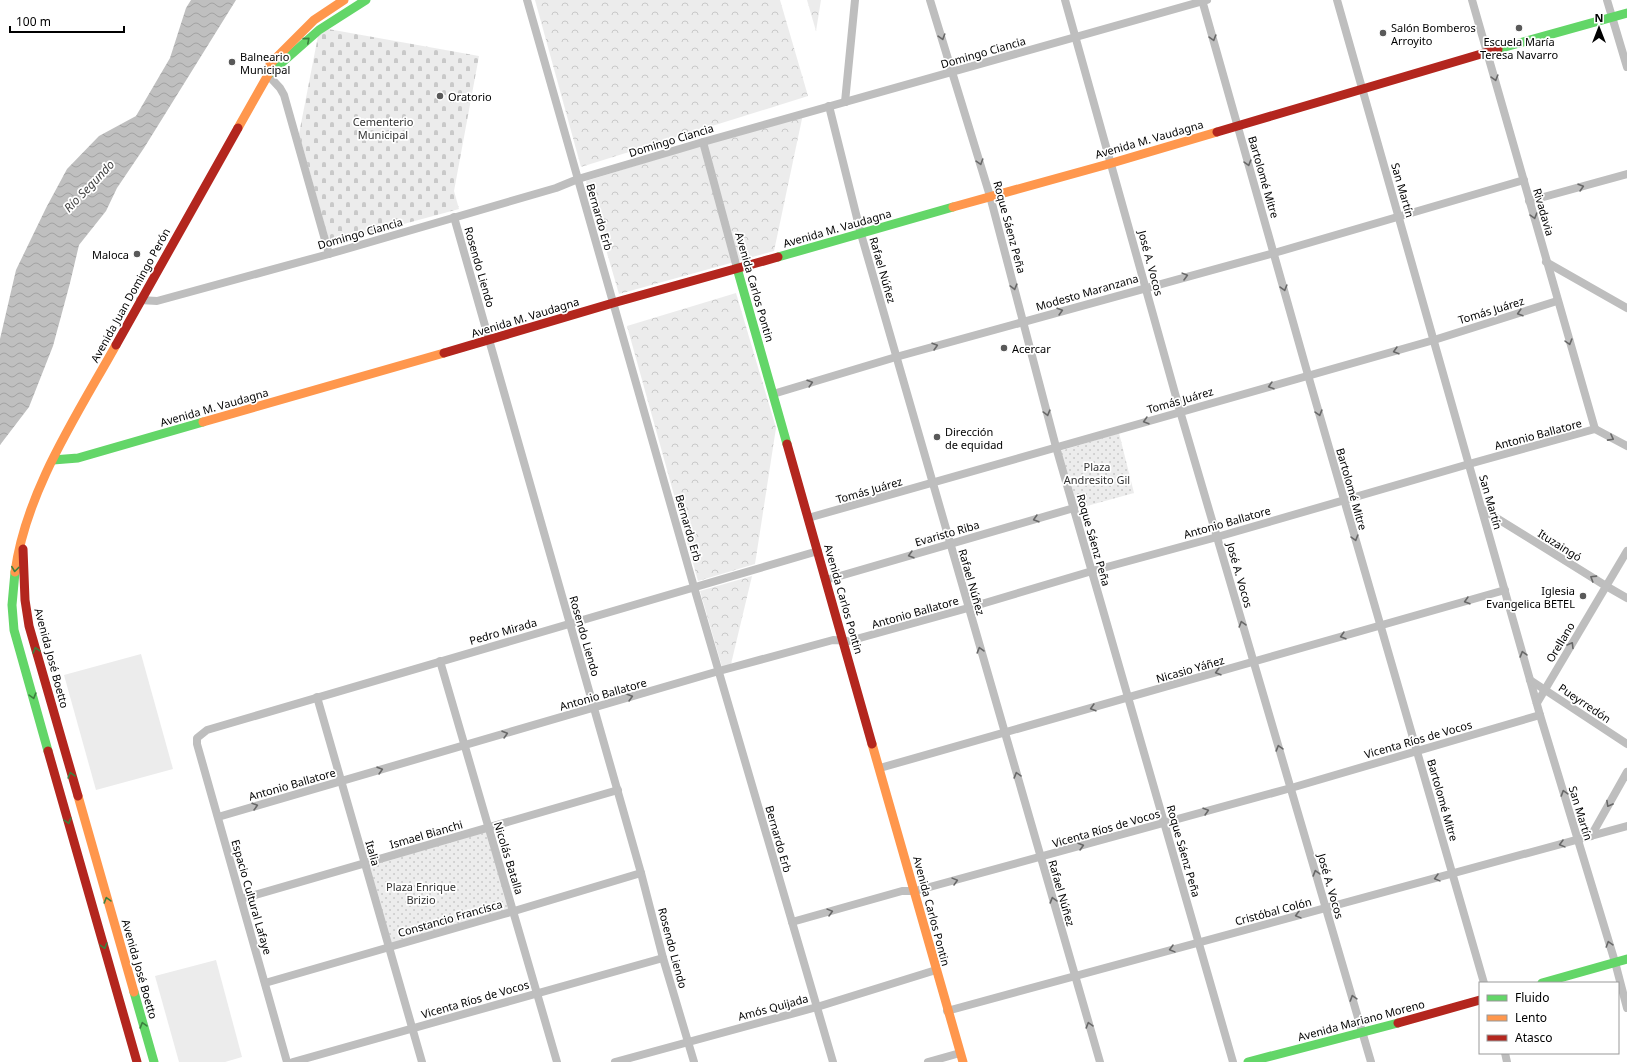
<svg xmlns="http://www.w3.org/2000/svg" width="1627" height="1062" font-family="'Noto Sans',sans-serif">
<style>
.forest{fill:url(#forest-crowns)}
.cemetery{fill:url(#cemetery-stones)}
.park{fill:url(#park-dots)}
.garden{fill:#ececec}
.water{fill:url(#water-waves)}
.lines{fill:none;stroke-linecap:round;stroke-linejoin:round}
.street{stroke:#bebebe;stroke-width:8}
.fast{stroke:#63d668;stroke-width:9}
.slow{stroke:#ff974d;stroke-width:9}
.jam{stroke:#b3261e;stroke-width:9}
.oneway{stroke:#686868}
.oneway2{stroke:#3b803e}
.poi-dot{fill:#595959;stroke:#fff;stroke-width:1.5}
.labels{text-anchor:middle;dominant-baseline:central;stroke-width:3.5;stroke-linejoin:round;paint-order:stroke}
.poi-label{font-size:11px;fill:#000;stroke:#fff;text-anchor:start}
.street-label{font-size:11px;fill:#000;stroke:#fff}
.park-label{font-size:11px;fill:#333;stroke:#fff}
.water-label{font-size:12px;font-style:italic;fill:#444;stroke:#fff}
</style>
<defs>
<pattern id="forest-crowns" width="20" height="18" patternUnits="userSpaceOnUse"><rect width="20" height="18" fill="#ececec"/><path d="M2 6a3 3 0 1 1 6 0M12 15a3 3 0 1 1 6 0" fill="none" stroke="#c9c9c9"/></pattern>
<pattern id="cemetery-stones" width="16" height="16" patternUnits="userSpaceOnUse"><rect width="16" height="16" fill="#ececec"/><path d="M2 7V4a2 2 0 0 1 4 0v3zM10 15v-3a2 2 0 0 1 4 0v3z" fill="#c9c9c9"/></pattern>
<pattern id="park-dots" width="8" height="8" patternUnits="userSpaceOnUse"><rect width="8" height="8" fill="#ececec"/><path d="M2 2h.1M6 6h.1" fill="none" stroke="#c9c9c9" stroke-width="1.8" stroke-linecap="round"/></pattern>
<pattern id="water-waves" width="16" height="10" patternUnits="userSpaceOnUse"><rect width="16" height="10" fill="#bfbfbf"/><path d="M0 5q4-4 8 0t8 0" fill="none" stroke="#a2a2a2"/></pattern>
</defs>
<rect width="100%" height="100%" fill="#fff"/>
<g class="forest">
<polygon points="535,0 780,0 808,96 581,167"/>
<polygon points="807,0 821,0 816,31"/>
<polygon points="803,114 774,251 619,294 586,181"/>
<polygon points="736,293 776,428 755,564 698,581 627,326"/>
<polygon points="752,576 731,664 722,667 700,591"/>
</g>
<polygon class="cemetery" points="328,29 479,56 454,191 459,209 330,244 299,134 318,36"/>
<g class="park">
<polygon points="1119,433 1134,493 1076,509 1060,451"/>
<polygon points="487,830 511,910 391,945 368,864"/>
</g>
<g class="garden">
<polygon points="141,654 173,769 96,790 64,675"/>
<polygon points="216,960 242,1057 225,1062 179,1062 155,976"/>
</g>
<polygon class="water" points="191,0 236,0 144,148 117,188 106,211 79,245 70,283 53,346 29,407 0,445 0,339 16,270 46,208 67,169 99,136 136,116 170,58 186,8"/>
<g class="lines">
<g class="street">
<polyline points="527,0 694,587 833,1062"/>
<polyline points="930,0 990,196 1056,447 1233,1062"/>
<polyline points="1065,0 1180,411 1371,1062"/>
<polyline points="1202,0 1308,375 1484,983"/>
<polyline points="1337,0 1540,715 1615,962 1627,1008"/>
<polyline points="1472,0 1595,429"/>
<polyline points="1607,0 1627,67"/>
<polyline points="268,75 280,88 284,95 329,254"/>
<polyline points="845,102 855,0"/>
<polyline points="829,106 861,234 1100,1062"/>
<polyline points="703,142 737,268"/>
<polyline points="1529,201 1627,174"/>
<polyline points="454,217 641,873 663,958 694,1062"/>
<polyline points="1546,262 1627,308"/>
<polyline points="140,300 157,301 329,254 556,188 578,179 703,142 1207,0"/>
<polyline points="773,394 896,357 1274,253 1524,180"/>
<polyline points="1595,429 1627,446"/>
<polyline points="1482,509 1606,586 1627,598"/>
<polyline points="808,518 1434,340 1557,301"/>
<polyline points="826,580 1074,508"/>
<polyline points="440,661 557,1062"/>
<polyline points="1530,680 1627,744"/>
<polyline points="317,697 422,1062"/>
<polyline points="1537,703 1627,551"/>
<polyline points="880,768 1505,590"/>
<polyline points="218,817 719,671 833,640 849,641 968,608 1092,571 1217,537 1469,464 1595,429"/>
<polyline points="1591,836 1627,772"/>
<polyline points="241,899 618,790"/>
<polyline points="792,922 902,891 915,891 1291,788 1540,715"/>
<polyline points="265,983 504,914 641,873"/>
<polyline points="947,1011 1627,826"/>
<polyline points="1505,1053 1507,1062"/>
<polyline points="287,1062 197,744 197,738 207,730 818,551"/>
<polyline points="293,1062 663,958"/>
<polyline points="615,1062 817,1007 936,970"/>
<polyline points="928,1062 960,1053"/>
</g>
<g class="fast">
<polyline points="1498,49 1627,13"/>
<polyline points="268,75 319,30 366,0"/>
<polyline points="778,257 953,207"/>
<polyline points="737,268 787,444"/>
<polyline points="53,460 78,458 203,422"/>
<polyline points="15,572 12,605 14,630 48,751"/>
<polyline points="1542,983 1627,959"/>
<polyline points="134,992 154,1062"/>
<polyline points="1248,1062 1398,1023"/>
</g>
<g class="slow">
<polyline points="238,128 268,75 270,64 314,20 344,0"/>
<polyline points="953,207 1112,163 1217,132"/>
<polyline points="203,422 444,353"/>
<path d="M15 572C26 491 77 415 116 345"/>
<polyline points="872,744 963,1062"/>
<polyline points="78,796 134,992"/>
</g>
<g class="jam">
<polyline points="1217,132 1498,49"/>
<polyline points="116,345 238,128"/>
<polyline points="444,353 613,303 778,257"/>
<polyline points="787,444 872,744"/>
<polyline points="23,549 25,600 29,626 78,796"/>
<polyline points="48,751 137,1062"/>
<polyline points="1398,1023 1480,1000"/>
</g>
</g>
<defs><path id="oneway-chevron" d="M-2-3.5L2.5 0L-2 3.5" fill="none" stroke-width="1.6" stroke-linecap="round" stroke-linejoin="round"/></defs>
<g class="oneway">
<use href="#oneway-chevron" transform="translate(942 37) rotate(73)"/>
<use href="#oneway-chevron" transform="translate(1213 38) rotate(74)"/>
<use href="#oneway-chevron" transform="translate(1495 78) rotate(74)"/>
<use href="#oneway-chevron" transform="translate(980 162) rotate(73)"/>
<use href="#oneway-chevron" transform="translate(1248 163) rotate(74)"/>
<use href="#oneway-chevron" transform="translate(1581 187) rotate(-16)"/>
<use href="#oneway-chevron" transform="translate(1534 216) rotate(74)"/>
<use href="#oneway-chevron" transform="translate(1185 276) rotate(-15)"/>
<use href="#oneway-chevron" transform="translate(1014 287) rotate(75)"/>
<use href="#oneway-chevron" transform="translate(1284 288) rotate(74)"/>
<use href="#oneway-chevron" transform="translate(1060 311) rotate(-16)"/>
<use href="#oneway-chevron" transform="translate(1520 313) rotate(163)"/>
<use href="#oneway-chevron" transform="translate(1569 342) rotate(74)"/>
<use href="#oneway-chevron" transform="translate(935 346) rotate(-16)"/>
<use href="#oneway-chevron" transform="translate(1396 351) rotate(164)"/>
<use href="#oneway-chevron" transform="translate(810 383) rotate(-17)"/>
<use href="#oneway-chevron" transform="translate(1271 386) rotate(164)"/>
<use href="#oneway-chevron" transform="translate(1047 413) rotate(75)"/>
<use href="#oneway-chevron" transform="translate(1319 413) rotate(74)"/>
<use href="#oneway-chevron" transform="translate(1146 421) rotate(164)"/>
<use href="#oneway-chevron" transform="translate(1611 438) rotate(28)"/>
<use href="#oneway-chevron" transform="translate(1036 519) rotate(164)"/>
<use href="#oneway-chevron" transform="translate(1355 538) rotate(74)"/>
<use href="#oneway-chevron" transform="translate(911 555) rotate(164)"/>
<use href="#oneway-chevron" transform="translate(1593 578) rotate(-148)"/>
<use href="#oneway-chevron" transform="translate(1467 601) rotate(164)"/>
<use href="#oneway-chevron" transform="translate(1242 624) rotate(-106)"/>
<use href="#oneway-chevron" transform="translate(1343 636) rotate(164)"/>
<use href="#oneway-chevron" transform="translate(1571 645) rotate(-59)"/>
<use href="#oneway-chevron" transform="translate(980 650) rotate(-106)"/>
<use href="#oneway-chevron" transform="translate(1523 654) rotate(-106)"/>
<use href="#oneway-chevron" transform="translate(1218 672) rotate(164)"/>
<use href="#oneway-chevron" transform="translate(630 697) rotate(-16)"/>
<use href="#oneway-chevron" transform="translate(1093 708) rotate(164)"/>
<use href="#oneway-chevron" transform="translate(505 734) rotate(-16)"/>
<use href="#oneway-chevron" transform="translate(1279 748) rotate(-106)"/>
<use href="#oneway-chevron" transform="translate(380 770) rotate(-16)"/>
<use href="#oneway-chevron" transform="translate(1017 775) rotate(-106)"/>
<use href="#oneway-chevron" transform="translate(1564 793) rotate(-107)"/>
<use href="#oneway-chevron" transform="translate(1609 804) rotate(119)"/>
<use href="#oneway-chevron" transform="translate(255 806) rotate(-16)"/>
<use href="#oneway-chevron" transform="translate(1206 811) rotate(-16)"/>
<use href="#oneway-chevron" transform="translate(1562 844) rotate(165)"/>
<use href="#oneway-chevron" transform="translate(1081 846) rotate(-16)"/>
<use href="#oneway-chevron" transform="translate(1316 873) rotate(-106)"/>
<use href="#oneway-chevron" transform="translate(1437 878) rotate(165)"/>
<use href="#oneway-chevron" transform="translate(955 881) rotate(-15)"/>
<use href="#oneway-chevron" transform="translate(1053 900) rotate(-106)"/>
<use href="#oneway-chevron" transform="translate(830 912) rotate(-15)"/>
<use href="#oneway-chevron" transform="translate(1298 915) rotate(165)"/>
<use href="#oneway-chevron" transform="translate(1609 944) rotate(-107)"/>
<use href="#oneway-chevron" transform="translate(1172 949) rotate(165)"/>
<use href="#oneway-chevron" transform="translate(1353 998) rotate(-107)"/>
<use href="#oneway-chevron" transform="translate(1089 1025) rotate(-106)"/>
</g>
<g class="oneway2">
<use href="#oneway-chevron" transform="translate(307 40) rotate(-41)"/>
<use href="#oneway-chevron" transform="translate(15 569) rotate(97)"/>
<use href="#oneway-chevron" transform="translate(36 650) rotate(-106)"/>
<use href="#oneway-chevron" transform="translate(33 696) rotate(74)"/>
<use href="#oneway-chevron" transform="translate(71 775) rotate(-106)"/>
<use href="#oneway-chevron" transform="translate(68 821) rotate(74)"/>
<use href="#oneway-chevron" transform="translate(107 900) rotate(-106)"/>
<use href="#oneway-chevron" transform="translate(104 946) rotate(74)"/>
<use href="#oneway-chevron" transform="translate(143 1025) rotate(-106)"/>
</g>
<g class="poi-dot">
<circle cx="1519" cy="28" r="4"/>
<circle cx="1383" cy="33" r="4"/>
<circle cx="232" cy="62" r="4"/>
<circle cx="440" cy="96" r="4"/>
<circle cx="137" cy="254" r="4"/>
<circle cx="1004" cy="348" r="4"/>
<circle cx="937" cy="437" r="4"/>
<circle cx="1583" cy="596" r="4"/>
</g>
<g class="labels">
<g class="poi-label">
<text x="1391" y="27">Salón Bomberos<tspan x="1391" dy="13">Arroyito</tspan></text>
<text x="1519" y="41" text-anchor="middle">Escuela María<tspan x="1519" dy="13">Teresa Navarro</tspan></text>
<text x="240" y="56">Balneario<tspan x="240" dy="13">Municipal</tspan></text>
<text x="448" y="96">Oratorio</text>
<text x="129" y="254" text-anchor="end">Maloca</text>
<text x="1012" y="348">Acercar</text>
<text x="945" y="431">Dirección<tspan x="945" dy="13">de equidad</tspan></text>
<text x="1575" y="590" text-anchor="end">Iglesia<tspan x="1575" dy="13">Evangelica BETEL</tspan></text>
</g>
<g class="street-label">
<text transform="translate(983 52) rotate(-16)">Domingo Ciancia</text>
<text transform="translate(1149 139) rotate(-16)">Avenida M. Vaudagna</text>
<text transform="translate(671 140) rotate(-17)">Domingo Ciancia</text>
<text transform="translate(1264 177) rotate(74)">Bartolomé Mitre</text>
<text transform="translate(1403 190) rotate(74)">San Martín</text>
<text transform="translate(1544 212) rotate(74)">Rivadavia</text>
<text transform="translate(600 217) rotate(74)">Bernardo Erb</text>
<text transform="translate(1010 227) rotate(75)">Roque Sáenz Peña</text>
<text transform="translate(837 228) rotate(-16)">Avenida M. Vaudagna</text>
<text transform="translate(360 233) rotate(-16)">Domingo Ciancia</text>
<text transform="translate(1151 263) rotate(75)">José A. Vocos</text>
<text transform="translate(480 267) rotate(74)">Rosendo Liendo</text>
<text transform="translate(883 270) rotate(74)">Rafael Núñez</text>
<text transform="translate(755 287) rotate(74)">Avenida Carlos Pontin</text>
<text transform="translate(1087 292) rotate(-16)">Modesto Maranzana</text>
<text transform="translate(130 295) rotate(-61)">Avenida Juan Domingo Perón</text>
<text transform="translate(1491 310) rotate(-17)">Tomás Juárez</text>
<text transform="translate(525 317) rotate(-17)">Avenida M. Vaudagna</text>
<text transform="translate(1180 400) rotate(-16)">Tomás Juárez</text>
<text transform="translate(214 407) rotate(-16)">Avenida M. Vaudagna</text>
<text transform="translate(1538 434) rotate(-15)">Antonio Ballatore</text>
<text transform="translate(1352 489) rotate(74)">Bartolomé Mitre</text>
<text transform="translate(869 490) rotate(-16)">Tomás Juárez</text>
<text transform="translate(1491 502) rotate(74)">San Martín</text>
<text transform="translate(1227 522) rotate(-16)">Antonio Ballatore</text>
<text transform="translate(689 528) rotate(74)">Bernardo Erb</text>
<text transform="translate(947 533) rotate(-16)">Evaristo Riba</text>
<text transform="translate(1094 540) rotate(74)">Roque Sáenz Peña</text>
<text transform="translate(1560 545) rotate(32)">Ituzaingó</text>
<text transform="translate(1240 575) rotate(74)">José A. Vocos</text>
<text transform="translate(972 582) rotate(74)">Rafael Núñez</text>
<text transform="translate(844 599) rotate(74)">Avenida Carlos Pontin</text>
<text transform="translate(915 612) rotate(-16)">Antonio Ballatore</text>
<text transform="translate(503 631) rotate(-16)">Pedro Mirada</text>
<text transform="translate(585 636) rotate(74)">Rosendo Liendo</text>
<text transform="translate(1560 642) rotate(-59)">Orellano</text>
<text transform="translate(52 658) rotate(75)">Avenida José Boetto</text>
<text transform="translate(1190 669) rotate(-16)">Nicasio Yáñez</text>
<text transform="translate(603 694) rotate(-16)">Antonio Ballatore</text>
<text transform="translate(1585 703) rotate(34)">Pueyrredón</text>
<text transform="translate(1418 739) rotate(-16)">Vicenta Ríos de Vocos</text>
<text transform="translate(292 784) rotate(-16)">Antonio Ballatore</text>
<text transform="translate(1443 800) rotate(74)">Bartolomé Mitre</text>
<text transform="translate(1581 813) rotate(73)">San Martín</text>
<text transform="translate(1106 828) rotate(-16)">Vicenta Ríos de Vocos</text>
<text transform="translate(426 834) rotate(-16)">Ismael Bianchi</text>
<text transform="translate(779 839) rotate(74)">Bernardo Erb</text>
<text transform="translate(1184 851) rotate(74)">Roque Sáenz Peña</text>
<text transform="translate(373 853) rotate(74)">Italia</text>
<text transform="translate(509 858) rotate(73)">Nicolás Batalla</text>
<text transform="translate(1331 886) rotate(74)">José A. Vocos</text>
<text transform="translate(1062 893) rotate(74)">Rafael Núñez</text>
<text transform="translate(252 897) rotate(74)">Espacio Cultural Lafaye</text>
<text transform="translate(932 911) rotate(75)">Avenida Carlos Pontin</text>
<text transform="translate(1273 911) rotate(-15)">Cristóbal Colón</text>
<text transform="translate(450 918) rotate(-16)">Constancio Francisca</text>
<text transform="translate(673 948) rotate(75)">Rosendo Liendo</text>
<text transform="translate(140 969) rotate(74)">Avenida José Boetto</text>
<text transform="translate(475 999) rotate(-16)">Vicenta Ríos de Vocos</text>
<text transform="translate(773 1007) rotate(-15)">Amós Quijada</text>
<text transform="translate(1361 1020) rotate(-15)">Avenida Mariano Moreno</text>
</g>
<g class="park-label">
<text x="383" y="121">Cementerio<tspan x="383" dy="13">Municipal</tspan></text>
<text x="1097" y="466">Plaza<tspan x="1097" dy="13">Andresito Gil</tspan></text>
<text x="421" y="886">Plaza Enrique<tspan x="421" dy="13">Brizio</tspan></text>
</g>
<g class="water-label">
<text transform="translate(89 186) rotate(-46)">Río Segundo</text>
</g>
</g>
<rect x="1479" y="982" width="140" height="72" fill="#ffffff" stroke="#999999"/>
<rect x="1487" y="995" width="20" height="6" fill="#63d668" stroke="#999999"/>
<text x="1515" y="1002" font-size="12" fill="#000000">Fluido</text>
<rect x="1487" y="1015" width="20" height="6" fill="#ff974d" stroke="#999999"/>
<text x="1515" y="1022" font-size="12" fill="#000000">Lento</text>
<rect x="1487" y="1035" width="20" height="6" fill="#b3261e" stroke="#999999"/>
<text x="1515" y="1042" font-size="12" fill="#000000">Atasco</text>
<g transform="translate(1599 28)" stroke="#ffffff" stroke-width="3" paint-order="stroke">
<path d="M0-3L7 15L0 10L-7 15Z" fill="#000000"/>
<text y="-6" font-size="11" font-weight="bold" text-anchor="middle" fill="#000000">N</text>
</g>
<path d="M10 26v6h114v-6" fill="none" stroke="#000000" stroke-width="2"/>
<text x="16" y="26" font-size="12" fill="#000000" stroke="#ffffff" stroke-width="3" paint-order="stroke">100 m</text>
</svg>
